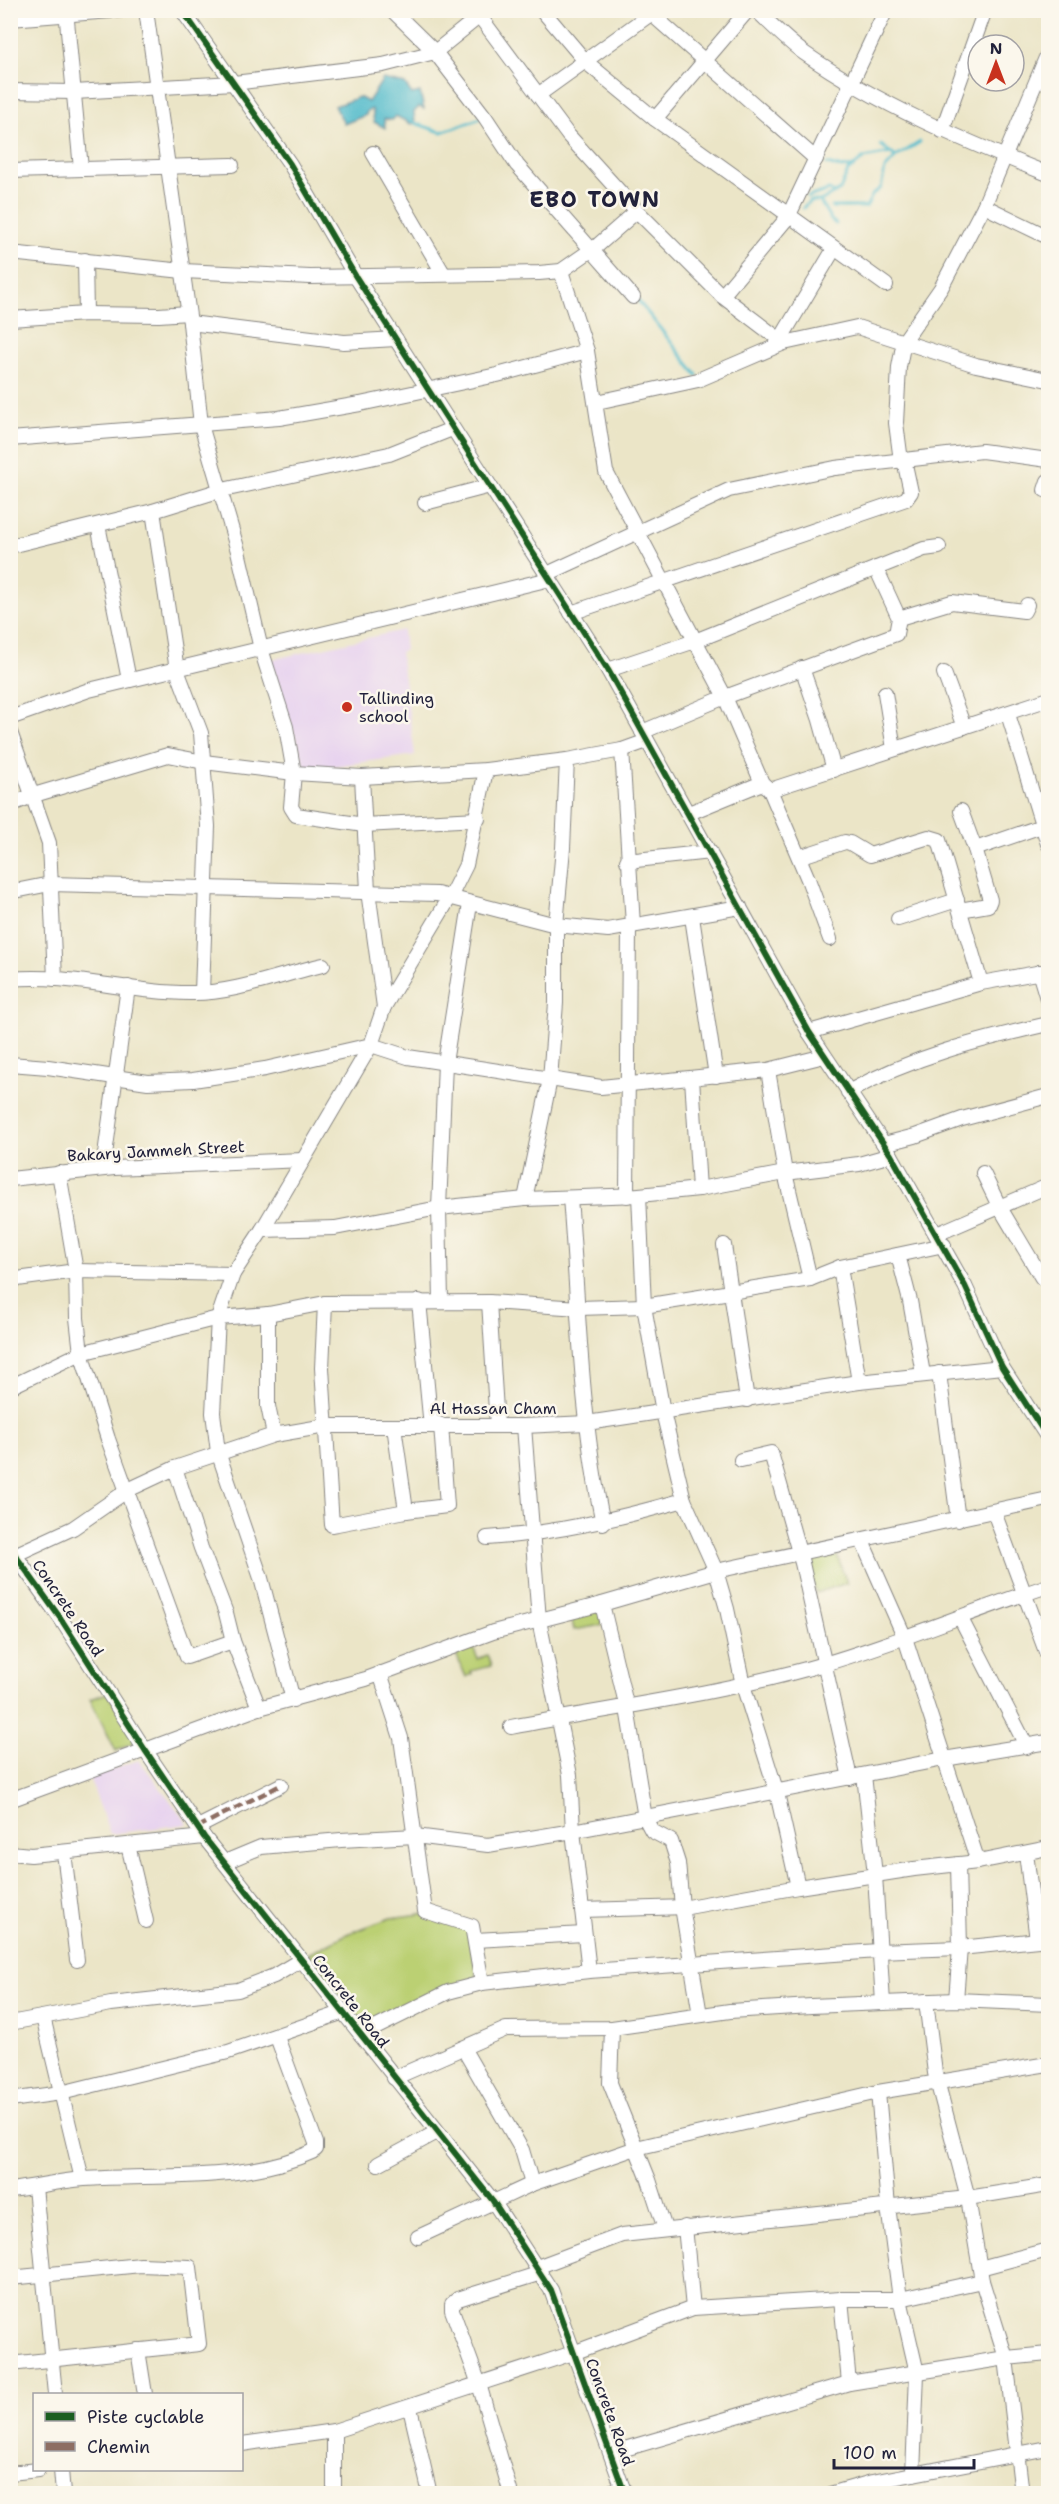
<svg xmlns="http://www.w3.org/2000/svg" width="1059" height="2504" font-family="'Shantell Sans',sans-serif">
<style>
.built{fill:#e7d2ef}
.green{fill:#bbd073;stroke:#6e7957;stroke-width:1.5}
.water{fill:#4db9ca;stroke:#386e82;stroke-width:1.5}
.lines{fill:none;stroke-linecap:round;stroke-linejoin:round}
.stream{stroke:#4db9ca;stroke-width:3}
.minor-casing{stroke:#868481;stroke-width:16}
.minor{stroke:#fff;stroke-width:14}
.quiet{stroke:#8d6e63;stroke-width:4.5;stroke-dasharray:9 4.5;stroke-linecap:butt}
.cycleway-casing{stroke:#fbf7ec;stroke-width:10}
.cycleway{stroke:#1b5e20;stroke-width:6}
.poi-dot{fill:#c8321e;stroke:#fbf7ec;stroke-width:2}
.labels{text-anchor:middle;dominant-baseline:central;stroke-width:5;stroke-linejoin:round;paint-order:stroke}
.poi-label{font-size:16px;fill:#22223b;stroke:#fbf7ec;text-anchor:start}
.street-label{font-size:16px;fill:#22223b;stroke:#fbf7ec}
.district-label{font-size:22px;font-weight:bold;letter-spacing:1.5px;fill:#22223b;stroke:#fbf7ec}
</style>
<rect width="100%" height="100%" fill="#fbf7ec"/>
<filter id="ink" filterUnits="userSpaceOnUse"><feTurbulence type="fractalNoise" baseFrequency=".0167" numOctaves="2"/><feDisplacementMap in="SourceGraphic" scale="12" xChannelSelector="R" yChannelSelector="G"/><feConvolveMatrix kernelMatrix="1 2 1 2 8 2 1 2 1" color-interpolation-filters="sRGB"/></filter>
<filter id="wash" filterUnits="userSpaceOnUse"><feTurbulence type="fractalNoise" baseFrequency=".008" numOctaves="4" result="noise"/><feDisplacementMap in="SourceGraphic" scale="24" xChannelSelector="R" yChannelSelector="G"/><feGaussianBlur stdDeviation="1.35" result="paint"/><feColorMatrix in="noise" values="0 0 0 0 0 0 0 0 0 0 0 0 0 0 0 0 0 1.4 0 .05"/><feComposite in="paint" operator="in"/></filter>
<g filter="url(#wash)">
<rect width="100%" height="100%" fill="#ebe5c7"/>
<g class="built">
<polygon points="403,630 405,650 400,652 415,755 306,770 270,660"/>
<polygon points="139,1760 188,1824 110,1834 89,1777"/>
</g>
<g class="green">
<polygon points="836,1553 847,1583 816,1593 806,1563"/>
<polygon points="600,1610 602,1625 574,1630 571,1616"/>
<polygon points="472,1645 478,1659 487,1655 491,1666 471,1671 472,1674 466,1677 455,1652"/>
<polygon points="107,1693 139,1740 116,1751 90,1699"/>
<polygon points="421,1914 468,1927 477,1978 362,2025 306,1955 347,1934 390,1918"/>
</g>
<polygon class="water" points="383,79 405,84 412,94 420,92 424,109 419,107 414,112 415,123 411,124 396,116 392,120 384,119 385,128 374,122 372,109 367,111 366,115 344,124 335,106 359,97 368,102"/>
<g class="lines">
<g class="stream">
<polyline points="415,123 441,132 481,118"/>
<polyline points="881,145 891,153"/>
<polyline points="827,164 842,168 854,166"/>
<polyline points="808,197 829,190 835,193"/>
<polyline points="820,201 831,220 836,224"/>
<polyline points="832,207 866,207 873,194 881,188 885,169 896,157"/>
<polyline points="803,208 810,201 820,201 840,190 848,171 864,158 891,153 896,157 920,142"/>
<polyline points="636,298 697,375"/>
</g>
</g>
</g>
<g filter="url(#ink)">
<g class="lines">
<g class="minor-casing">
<g id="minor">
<polyline points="66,10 81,169"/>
<polyline points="146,10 190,323 201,425 238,551 261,649 286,727 294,773 291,807 296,815 364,825 478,819"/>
<polyline points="182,10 290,164 356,277 608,670 809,1032 891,1155 965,1286 1002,1367 1048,1438"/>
<polyline points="392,10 435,52 485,117 517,165 633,297"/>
<polyline points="475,10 568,135 637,211 722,296 784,343"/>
<polyline points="542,10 586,62 655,119 886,285"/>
<polyline points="647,10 816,159"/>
<path d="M756 10C771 24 787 41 804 53 879 105 964 141 1048 174"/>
<polyline points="10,19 123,10"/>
<polyline points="10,91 74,92 234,83 383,65 435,52 487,10"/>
<polyline points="538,95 656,10"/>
<polyline points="655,119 748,10"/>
<polyline points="942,131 985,10"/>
<polyline points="373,153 443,273"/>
<polyline points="10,171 232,165"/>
<polyline points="984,206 1048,237"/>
<polyline points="10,253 183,271 310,277 539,273 561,271 597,246 637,211"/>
<polyline points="85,260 86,314"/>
<polyline points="561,271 587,351 606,472 725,697 762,783 770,790 808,879 830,939"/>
<polyline points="722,296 788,217 886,10"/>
<polyline points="10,319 86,314 159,315 188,313"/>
<polyline points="190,323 344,342 396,339"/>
<polyline points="780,340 834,249"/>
<polyline points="597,402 698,380 784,343 857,327 976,365 1048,380"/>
<polyline points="10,439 279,418 360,404 497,375 587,351"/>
<polyline points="901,461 896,423 899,367 904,341 941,288 984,206 1048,53"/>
<polyline points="1045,490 1048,481"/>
<polyline points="425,503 490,486"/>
<polyline points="153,511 177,670 201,733 208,826 202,992"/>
<polyline points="98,525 129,680"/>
<polyline points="10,546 153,511 218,491 389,454 452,429"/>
<polyline points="547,574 729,490 835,468 982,451 1048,460"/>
<polyline points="571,613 906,499 911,492 904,460"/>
<polyline points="899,618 952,602 1024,611 1027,605"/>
<polyline points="802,668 820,720 834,770"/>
<polyline points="608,670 695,641 924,549 939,547"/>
<polyline points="944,673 964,727"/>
<polyline points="885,693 894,749"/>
<polyline points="1008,714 1048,844"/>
<polyline points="10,718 89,690 550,579"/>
<polyline points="10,732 49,843 55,979"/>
<polyline points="642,732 725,697 896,634 899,618 876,568"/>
<polyline points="622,750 633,925"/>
<polyline points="362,777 368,891 384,1007"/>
<polyline points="770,790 1046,700"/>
<polyline points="10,805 34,795 168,755 204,762 294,773 362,777 486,770 567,760 622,750 647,741"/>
<polyline points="689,813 762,783"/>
<polyline points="975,849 1042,826"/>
<polyline points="799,857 845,842 850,843 870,855 929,837 939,840 981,983"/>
<polyline points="627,861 710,852"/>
<polyline points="10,892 50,884 437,894 556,925 608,930 740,907"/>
<polyline points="960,910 988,905 990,900 975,849 961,811"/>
<polyline points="692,917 716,1076"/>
<polyline points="898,919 957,900"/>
<polyline points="1039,972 1048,1002"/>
<path d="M10 979C72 973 132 994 193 993 236 993 282 974 323 965"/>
<polyline points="809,1032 981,983 1048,971"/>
<polyline points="10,1064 48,1067 148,1082 193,1080 265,1069 371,1045 408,1057 601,1087 768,1070 824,1056"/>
<polyline points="768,1070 785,1173 810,1279"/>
<polyline points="692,1078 699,1189"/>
<path d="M848 1092C911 1057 978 1040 1048 1024"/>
<polyline points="884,1144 915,1136 962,1119 1048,1096"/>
<polyline points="103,1169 128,987"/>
<polyline points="59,1173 76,1271 77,1318 81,1353 108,1439 187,1657 233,1641"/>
<polyline points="983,1173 999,1206 1042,1278"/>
<polyline points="10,1179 114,1168 303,1160"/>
<polyline points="639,1195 644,1306 663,1412 684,1500 716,1571 727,1609 743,1685 777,1793 798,1887"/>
<polyline points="627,1196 629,926"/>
<path d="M570 1198C579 1306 580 1416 603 1523"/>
<polyline points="525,1199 550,1079 556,1003 556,925 563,848 567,760"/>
<polyline points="262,1230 335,1228 439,1208 525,1199 639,1195 699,1189 785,1173 859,1164 891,1155"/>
<polyline points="937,1234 1048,1186"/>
<polyline points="724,1245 747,1400"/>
<polyline points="898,1255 910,1301 923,1374"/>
<polyline points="840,1267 859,1382"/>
<polyline points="10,1280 76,1271 233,1274"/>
<polyline points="441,1301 439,1208 445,1063 470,904"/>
<polyline points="489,1302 497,1426"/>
<polyline points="325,1303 322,1368 332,1525 406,1511 447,1506 441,1425 432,1422 430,1417 419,1301"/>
<polyline points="268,1314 268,1406 274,1435"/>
<polyline points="939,1373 958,1520"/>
<polyline points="10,1387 81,1353 218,1318 268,1314 325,1303 489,1302 579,1308 644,1306 810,1279 840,1267 944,1245"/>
<polyline points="394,1426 406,1511"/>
<polyline points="524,1426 539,1620 570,1775 573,1831 589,1971"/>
<polyline points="741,1460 771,1453 802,1563 850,1778"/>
<polyline points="175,1468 201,1548 226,1613 233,1641 259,1708"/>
<polyline points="994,1512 1048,1657"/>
<path d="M487 1538C556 1533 617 1519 684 1500"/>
<polyline points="862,1541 905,1638 978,1862"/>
<polyline points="10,1548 61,1619 145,1750 204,1837 493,2201 551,2290 625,2494"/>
<polyline points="10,1557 73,1528 128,1490 175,1468 274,1435 326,1426 524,1426 587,1423 859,1382 1002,1367"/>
<polyline points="602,1604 627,1708 645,1818 652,1831 671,1841 678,1863 682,1907 700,2015"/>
<polyline points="960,1617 1027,1747"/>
<polyline points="380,1673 401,1738 425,1911 472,1926 482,1983"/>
<polyline points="293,1700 261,1578 218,1452 213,1413 218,1318 233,1274 262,1230 371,1045 384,1007 450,897 466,865 486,770"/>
<path d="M511 1727C616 1707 721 1694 824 1664 900 1642 973 1610 1048 1586"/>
<polyline points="864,1775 875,1875 883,2003"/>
<polyline points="10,1800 259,1708 366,1679 493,1632 602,1604 716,1571 1048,1499"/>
<polyline points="198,1827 281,1785"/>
<polyline points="128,1845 146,1921"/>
<polyline points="64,1852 77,1960"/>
<polyline points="10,1853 31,1855 204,1837"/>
<polyline points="1026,1853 1037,1940"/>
<polyline points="225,1862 261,1847 341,1840 415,1836 488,1845 573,1831 944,1759 1048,1742"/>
<polyline points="582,1910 688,1907 798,1887 914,1869 978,1862 1048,1848"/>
<polyline points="475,1940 584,1934"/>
<polyline points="956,2000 960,1948 958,1864"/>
<polyline points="926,2001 935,2073 968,2198 982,2281 1006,2358 1022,2494"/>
<polyline points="43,2017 82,2179"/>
<polyline points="10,2023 111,2004 238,1990 274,1976 301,1960"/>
<polyline points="612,2028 610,2083 649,2180 665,2229"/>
<polyline points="361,2035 448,1992 482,1983 589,1971 878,1951 960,1948 1048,1939"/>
<polyline points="463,2048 522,2150 532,2184"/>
<polyline points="394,2078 506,2029 612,2028 730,2011 811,2006 956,2000 1048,2004"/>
<polyline points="878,2092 888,2206 900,2299 917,2373 913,2474"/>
<polyline points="10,2100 61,2093 228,2052 344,2012"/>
<polyline points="378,2164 437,2132"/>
<polyline points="35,2187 55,2394"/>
<path d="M10 2190C35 2187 59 2181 84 2179 157 2174 245 2183 312 2152L316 2149V2143L277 2037"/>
<polyline points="685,2227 693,2308"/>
<polyline points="418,2237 532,2184 636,2148 878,2092 1048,2064"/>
<polyline points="537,2267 622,2235 968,2198 1048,2185"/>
<polyline points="980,2268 1048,2250"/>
<polyline points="10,2278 141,2265 190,2267 199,2344 10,2364"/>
<polyline points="841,2299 849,2383"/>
<polyline points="138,2350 145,2394"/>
<polyline points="410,2408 430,2494"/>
<polyline points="334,2431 334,2494"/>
<polyline points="242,2444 334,2431 573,2353 693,2308 841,2299 900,2299 982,2281"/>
<polyline points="611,2453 849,2383 1006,2358 1048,2354"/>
<polyline points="61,2470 63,2494"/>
<polyline points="10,2473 38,2470"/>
<polyline points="511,2494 479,2384 452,2310 452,2304 458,2299 541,2273"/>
<polyline points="603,2494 623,2488"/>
<polyline points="830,2494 872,2482 1048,2448"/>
</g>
</g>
<use href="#minor" class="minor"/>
<polyline class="quiet" points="198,1827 281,1785"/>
<g class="cycleway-casing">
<g id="cycleway">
<polyline points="182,10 290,164 356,277 608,670 809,1032 891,1155 965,1286 1002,1367 1048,1438"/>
<polyline points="10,1548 61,1619 145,1750 204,1837 493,2201 551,2290 625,2494"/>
</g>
</g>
<use href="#cycleway" class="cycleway"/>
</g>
</g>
<circle class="poi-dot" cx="347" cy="707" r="6"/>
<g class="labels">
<g class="poi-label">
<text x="359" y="698">Tallinding<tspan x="359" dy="18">school</tspan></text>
</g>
<g class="street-label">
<text transform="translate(156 1151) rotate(-3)">Bakary Jammeh Street</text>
<text x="493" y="1408">Al Hassan Cham</text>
<text transform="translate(68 1608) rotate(56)">Concrete Road</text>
<text transform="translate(351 2001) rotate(52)">Concrete Road</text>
<text transform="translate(610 2412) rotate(70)">Concrete Road</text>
</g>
<g class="district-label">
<text x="595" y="199">EBO TOWN</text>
</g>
</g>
<rect width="1059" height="2504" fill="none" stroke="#fbf7ec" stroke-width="36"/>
<rect x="33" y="2393" width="210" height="78" fill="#fbf7ec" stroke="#a4a2a5" stroke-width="1.5"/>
<rect x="45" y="2412" width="30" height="9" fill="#1b5e20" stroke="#a4a2a5" stroke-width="1.5"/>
<text x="87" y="2423" font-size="18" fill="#22223b">Piste cyclable</text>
<rect x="45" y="2442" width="30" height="9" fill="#8d6e63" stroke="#a4a2a5" stroke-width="1.5"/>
<text x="87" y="2453" font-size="18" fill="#22223b">Chemin</text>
<g transform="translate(996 63)"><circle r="28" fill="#fbf7ec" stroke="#a4a2a5" stroke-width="1.5"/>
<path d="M0-4.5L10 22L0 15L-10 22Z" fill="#c8321e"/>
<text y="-9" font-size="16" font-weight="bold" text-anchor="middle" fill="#22223b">N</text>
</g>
<path d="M834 2459v9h140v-9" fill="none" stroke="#22223b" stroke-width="3"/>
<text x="843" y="2459" font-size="18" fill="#22223b" stroke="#fbf7ec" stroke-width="4.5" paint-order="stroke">100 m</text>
</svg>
